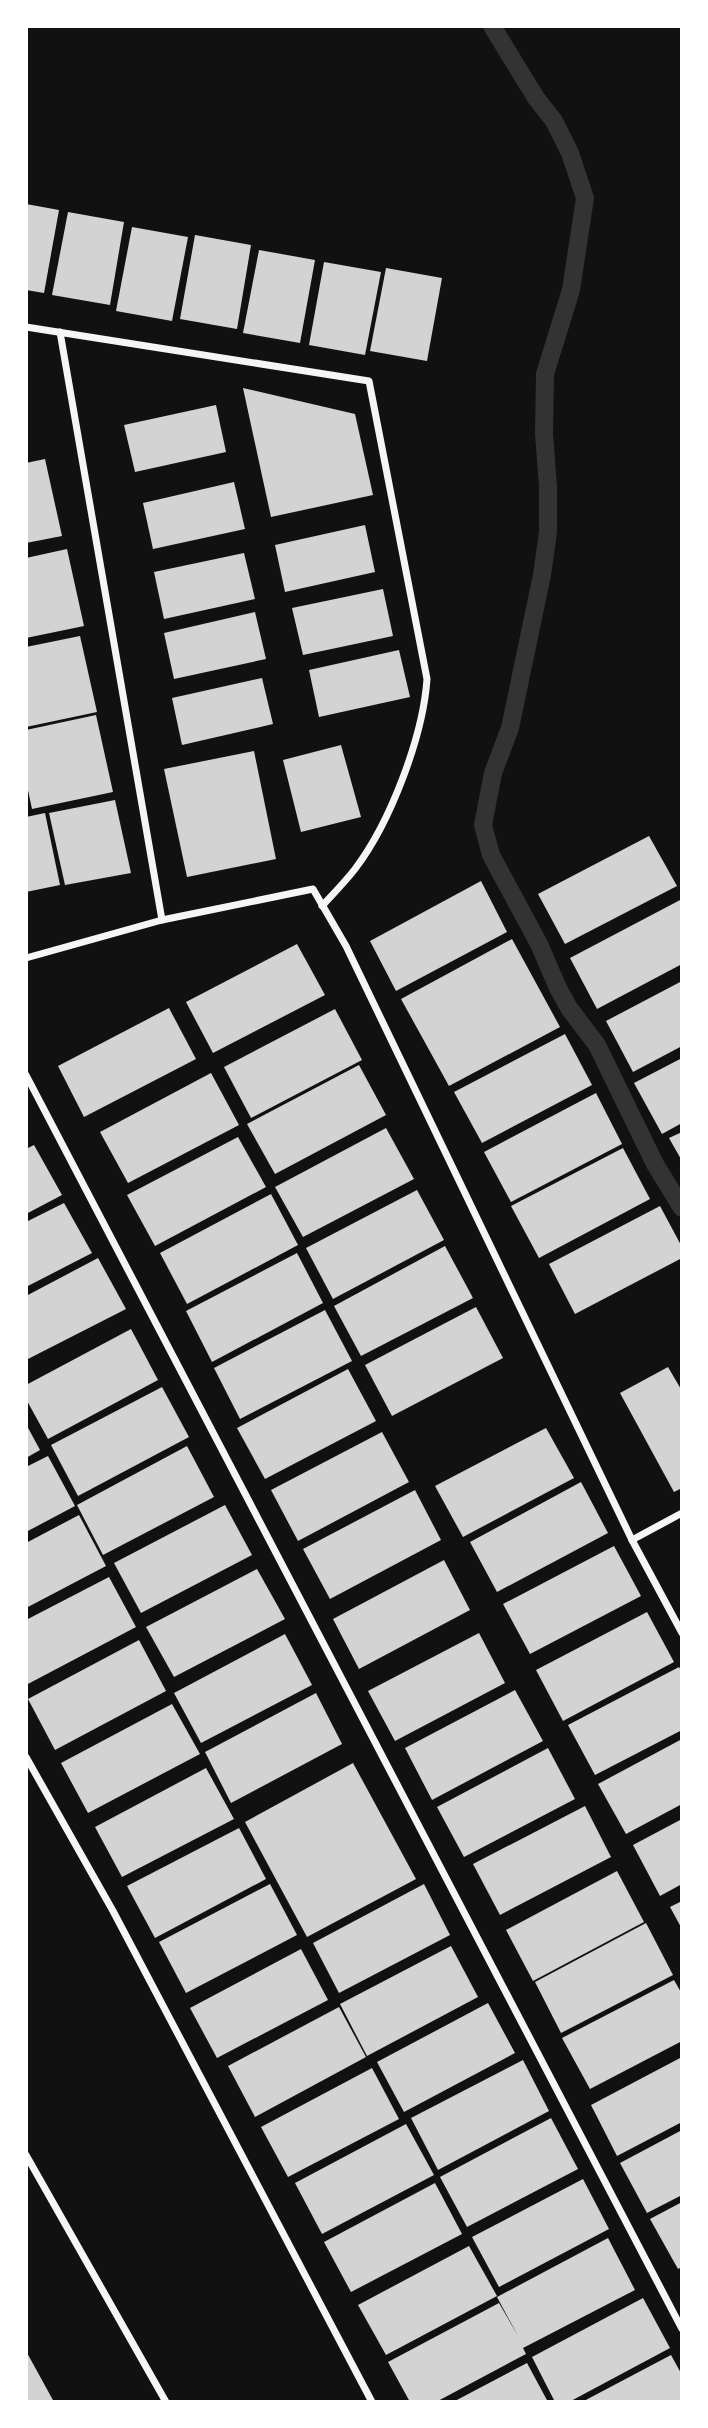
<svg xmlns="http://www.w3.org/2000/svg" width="708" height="2428" font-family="Inter,sans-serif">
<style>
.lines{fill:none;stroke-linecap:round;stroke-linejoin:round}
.stream{stroke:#333;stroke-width:18}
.building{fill:#d3d3d3}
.minor{stroke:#f5f5f5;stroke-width:7}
</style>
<rect width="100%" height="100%" fill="#111"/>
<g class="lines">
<polyline class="stream" points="492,26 536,98 554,121 570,153 585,198 571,290 545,374 544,434 548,486 548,532 542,575 510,728 493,773 483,825 491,855 539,944 558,988 569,1008 597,1045 655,1164 682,1208"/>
</g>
<g class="building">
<polygon points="26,204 59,210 44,293 26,290"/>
<polygon points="68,212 124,222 110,305 52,295"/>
<polygon points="132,227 188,237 172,321 116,311"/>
<polygon points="195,235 251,245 237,329 180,319"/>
<polygon points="259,250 315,260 300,343 243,333"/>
<polygon points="324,262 381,272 365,355 309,345"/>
<polygon points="386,268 442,278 427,361 370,351"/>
<polygon points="243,388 355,414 373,495 271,517"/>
<polygon points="216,405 226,452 135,472 124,425"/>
<polygon points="45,459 62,536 26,543 26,463"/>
<polygon points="234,482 245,529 153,549 143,503"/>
<polygon points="365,525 375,572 285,592 275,545"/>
<polygon points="67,549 84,626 26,638 26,558"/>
<polygon points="244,553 255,599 164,619 154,572"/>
<polygon points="383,589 393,636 303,655 292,608"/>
<polygon points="255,612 266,659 174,679 164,633"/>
<polygon points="80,636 97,712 26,727 26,647"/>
<polygon points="399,650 410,697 319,717 309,670"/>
<polygon points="262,678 273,724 182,745 172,698"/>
<polygon points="96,715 113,792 32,809 26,781 26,730"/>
<polygon points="341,745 361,817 301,832 283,760"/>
<polygon points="254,751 276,859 187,877 164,769"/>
<polygon points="115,800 131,873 65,885 49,813"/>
<polygon points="45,813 60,885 26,892 26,817"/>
<polygon points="649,836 677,886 565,944 538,894"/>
<polygon points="481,881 507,932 396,991 370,941"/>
<polygon points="682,899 682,964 597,1009 570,958"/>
<polygon points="512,939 560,1027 449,1086 401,999"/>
<polygon points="297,944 325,995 213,1053 186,1002"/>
<polygon points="682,981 682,1046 633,1072 606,1021"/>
<polygon points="169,1008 196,1059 84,1117 58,1066"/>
<polygon points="335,1009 362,1060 251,1118 224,1067"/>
<polygon points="565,1034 592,1085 482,1143 454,1092"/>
<polygon points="682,1058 682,1123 662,1134 634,1083"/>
<polygon points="359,1065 386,1115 275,1174 247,1124"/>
<polygon points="211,1073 239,1125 128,1183 100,1132"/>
<polygon points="596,1093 622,1144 511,1202 484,1152"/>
<polygon points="386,1128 414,1179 303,1237 275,1187"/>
<polygon points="682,1132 682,1161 669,1138"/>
<polygon points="238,1137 266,1187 155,1246 127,1195"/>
<polygon points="34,1145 62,1195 26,1214 26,1149"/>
<polygon points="623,1148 650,1199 539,1258 511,1206"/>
<polygon points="417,1190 444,1240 333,1299 306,1248"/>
<polygon points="271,1194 298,1245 187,1304 160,1253"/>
<polygon points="64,1203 92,1253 26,1287 26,1222"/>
<polygon points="660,1206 682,1247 682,1258 575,1314 549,1264"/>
<polygon points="445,1246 473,1298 361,1356 334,1306"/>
<polygon points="297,1253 323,1303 212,1362 186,1311"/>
<polygon points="98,1258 126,1309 26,1360 26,1296"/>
<polygon points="476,1307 503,1358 392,1416 365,1365"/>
<polygon points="325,1310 352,1361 240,1419 214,1368"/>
<polygon points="131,1329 158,1380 48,1439 26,1399 26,1385"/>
<polygon points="668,1367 682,1391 682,1488 674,1492 620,1393"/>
<polygon points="348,1369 376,1421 265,1479 237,1428"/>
<polygon points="162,1387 189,1437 78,1496 51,1445"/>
<polygon points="26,1424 40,1450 26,1458"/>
<polygon points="546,1428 574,1478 463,1537 435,1486"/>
<polygon points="382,1432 409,1482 298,1541 271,1490"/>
<polygon points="187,1446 214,1497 103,1555 77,1505"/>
<polygon points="48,1456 75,1506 26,1532 26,1467"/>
<polygon points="581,1482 608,1533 497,1592 470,1542"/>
<polygon points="415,1490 441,1540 330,1599 303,1549"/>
<polygon points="225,1505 252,1555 141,1613 114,1563"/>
<polygon points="79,1515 106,1566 26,1608 26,1543"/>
<polygon points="614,1546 641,1596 530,1654 503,1604"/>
<polygon points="444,1560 470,1610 359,1669 333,1619"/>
<polygon points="257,1569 285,1619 174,1677 146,1627"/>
<polygon points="109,1577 136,1627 26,1685 26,1620"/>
<polygon points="647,1612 674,1662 563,1721 536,1670"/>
<polygon points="479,1633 505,1683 395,1741 368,1691"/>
<polygon points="285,1634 312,1685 201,1743 174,1693"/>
<polygon points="139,1640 166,1691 55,1750 28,1699"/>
<polygon points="679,1667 682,1672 682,1730 595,1775 568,1725"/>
<polygon points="515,1690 543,1741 432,1800 405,1748"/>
<polygon points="316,1693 342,1744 231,1803 205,1752"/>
<polygon points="172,1704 200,1754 88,1813 61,1763"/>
<polygon points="682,1739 682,1804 626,1834 598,1784"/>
<polygon points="548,1748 575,1799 464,1857 437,1807"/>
<polygon points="353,1763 416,1879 307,1937 245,1822"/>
<polygon points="206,1768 234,1819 122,1877 95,1827"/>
<polygon points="585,1806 611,1857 500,1915 473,1864"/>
<polygon points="682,1819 682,1884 660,1896 633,1845"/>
<polygon points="239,1828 266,1879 155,1938 127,1886"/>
<polygon points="617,1871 644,1922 533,1981 506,1930"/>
<polygon points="270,1884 297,1935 186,1993 159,1942"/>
<polygon points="424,1884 450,1935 339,1993 313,1943"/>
<polygon points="682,1901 682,1929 670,1907"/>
<polygon points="646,1923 673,1975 561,2033 535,1982"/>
<polygon points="451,1946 478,1997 367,2056 340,2004"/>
<polygon points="301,1949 328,2000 217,2058 190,2008"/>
<polygon points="674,1980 682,1994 682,2041 590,2089 562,2038"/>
<polygon points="488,2003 515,2053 404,2112 377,2062"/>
<polygon points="339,2007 366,2057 255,2117 228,2066"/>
<polygon points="682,2057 682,2122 617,2156 591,2105"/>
<polygon points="523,2060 549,2111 438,2170 411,2118"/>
<polygon points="372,2068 399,2119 288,2177 261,2127"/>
<polygon points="551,2118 578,2169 467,2227 440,2177"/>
<polygon points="406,2124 434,2175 322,2234 295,2183"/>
<polygon points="682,2130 682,2195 647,2213 620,2163"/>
<polygon points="583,2179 609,2229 499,2287 472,2237"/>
<polygon points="435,2183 462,2234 351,2292 324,2242"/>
<polygon points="682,2202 682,2267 678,2269 650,2219"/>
<polygon points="608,2238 635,2290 523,2348 526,2354 436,2402 410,2402 388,2362 499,2303 518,2336 497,2297"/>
<polygon points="469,2246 497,2296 386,2355 358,2305"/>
<polygon points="643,2298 670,2348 569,2402 555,2402 532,2357"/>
<polygon points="26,2351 54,2402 26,2402"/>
<polygon points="671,2355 682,2375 682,2402 582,2402"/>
<polygon points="527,2363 548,2402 453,2402"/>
</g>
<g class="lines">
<g class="minor">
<path d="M26 327 369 381 427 679C423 737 390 823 355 869 345 882 333 894 322 906"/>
<polyline points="60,332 162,920"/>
<polyline points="26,958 162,920 313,889 346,946 632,1540 682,1633"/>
<polyline points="26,1075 682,2329"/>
<polyline points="632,1540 682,1513"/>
<polyline points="26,1757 113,1911 372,2402"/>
<polyline points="26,2155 166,2402"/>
</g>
</g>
<rect width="708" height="2428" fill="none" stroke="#ffffff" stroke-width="56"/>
</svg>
